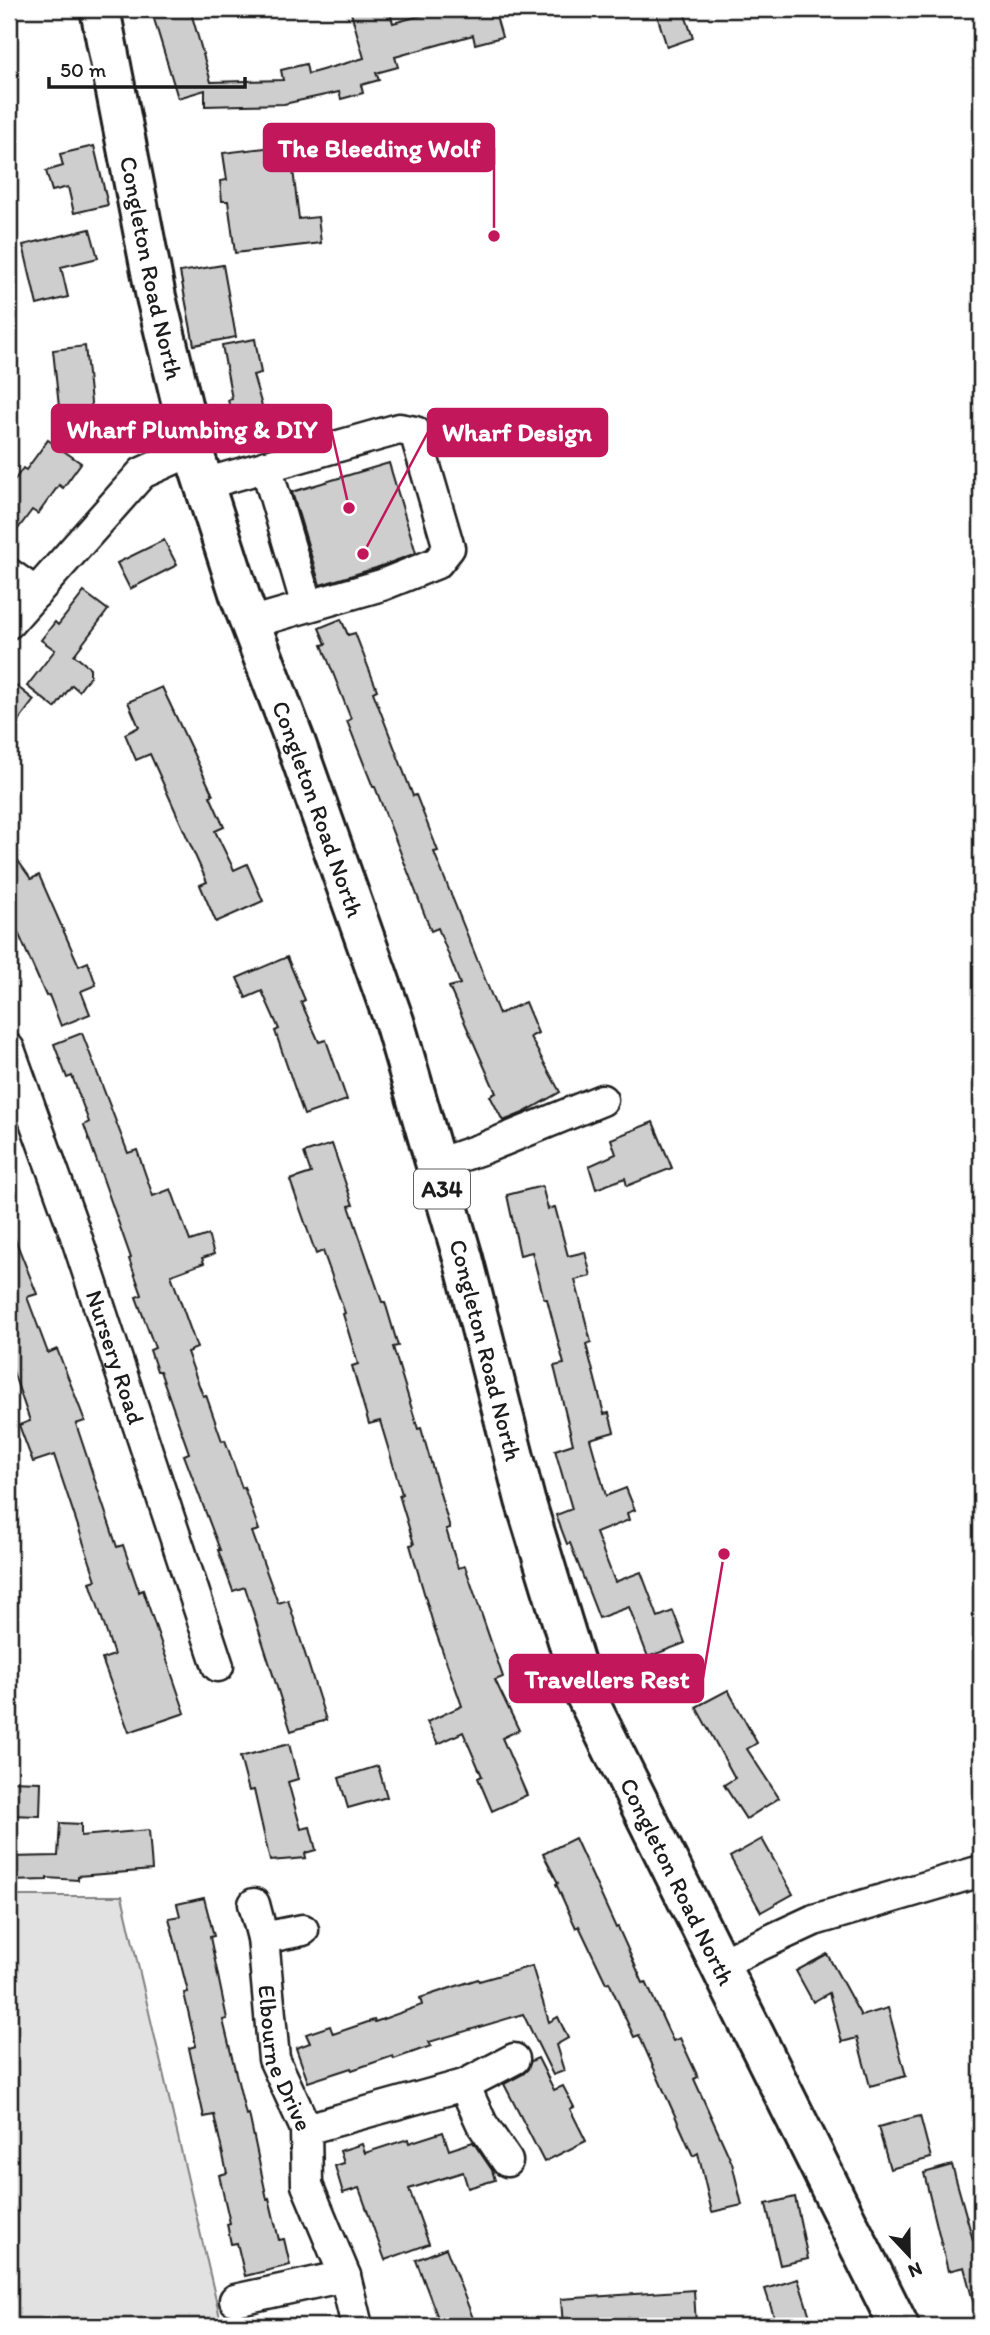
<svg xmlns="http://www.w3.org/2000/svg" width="990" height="2335" font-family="Itim,sans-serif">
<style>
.green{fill:#e2e2e2;stroke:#7f7f7f;stroke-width:2}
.building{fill:#cecece;stroke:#1c1c1c;stroke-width:2}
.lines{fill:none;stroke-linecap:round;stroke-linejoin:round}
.minor-casing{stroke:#1c1c1c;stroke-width:35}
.highway-casing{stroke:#1c1c1c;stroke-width:44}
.minor{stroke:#fff;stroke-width:30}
.highway{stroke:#fff;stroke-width:38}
.labels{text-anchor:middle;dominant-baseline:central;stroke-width:5;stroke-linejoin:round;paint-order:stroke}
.shield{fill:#fff;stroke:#606060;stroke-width:2}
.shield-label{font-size:23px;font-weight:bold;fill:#1c1c1c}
.street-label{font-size:24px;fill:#1c1c1c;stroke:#fff}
.leader{fill:none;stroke:#c2185b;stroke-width:2.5}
.callout-dot{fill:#c2185b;stroke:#fff;stroke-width:2.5}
.callout{fill:#c2185b;stroke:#c2185b;stroke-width:2.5}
.callout-label{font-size:26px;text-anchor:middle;font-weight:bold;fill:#fff}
</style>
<rect width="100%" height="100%" fill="#fff"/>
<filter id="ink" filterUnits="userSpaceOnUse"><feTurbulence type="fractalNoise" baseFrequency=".0143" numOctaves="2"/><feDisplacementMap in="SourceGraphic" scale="14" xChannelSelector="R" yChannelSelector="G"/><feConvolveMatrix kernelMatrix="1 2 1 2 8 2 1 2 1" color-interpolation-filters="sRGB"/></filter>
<g filter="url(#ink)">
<polygon class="green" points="9,1896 122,1896 222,2326 9,2326"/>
<g class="building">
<polygon points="151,9 190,9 211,82 283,80 281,70 306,64 308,74 364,58 350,9 389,9 393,23 446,9 494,9 502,37 475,44 473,35 395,57 398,67 376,73 379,80 361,85 363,93 341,99 339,92 284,104 205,106 205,90 178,98"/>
<polygon points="655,9 683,9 693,38 667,47"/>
<polygon points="290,145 299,219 318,217 321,243 235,253 228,201 222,201 220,181 227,180 223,153"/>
<polygon points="94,146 108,205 74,213 68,187 52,191 46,171 63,166 60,154"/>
<polygon points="90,229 98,258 61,267 68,297 37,305 23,245"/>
<polygon points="223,265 236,337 194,345 180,272"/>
<polygon points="255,339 261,373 253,375 269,430 238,438 228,400 232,399 222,345"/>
<polygon points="85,346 94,431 62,435 53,350"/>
<polygon points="48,440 81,463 63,488 59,485 38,514 32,510 9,541 9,488 23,468 26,470"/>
<polygon points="389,463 416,553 376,568 320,585 292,492"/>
<polygon points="164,540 177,565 130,589 117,563"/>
<polygon points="84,592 108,610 74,655 90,668 90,676 79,691 72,685 55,708 27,686 55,650 41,640 55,622 58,625"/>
<polygon points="341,619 348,635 355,633 377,690 373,692 413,796 416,795 438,851 434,852 499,1014 525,1002 538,1033 530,1037 560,1092 523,1113 503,1121 490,1096 496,1093 449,987 460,984 438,928 431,931 375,787 373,787 347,721 351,719 322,645 326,644 319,628"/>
<polygon points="9,680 34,700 9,733"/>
<polygon points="162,687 213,795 210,796 224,827 215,831 234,870 247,864 263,901 216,922 200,885 207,882 150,754 136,760 125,734 139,727 128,702"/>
<polygon points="9,848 31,879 39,875 79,966 88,962 96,985 81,991 90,1014 61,1026 49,995 46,996 9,912"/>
<polygon points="287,957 305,1000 301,1002 319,1042 326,1040 347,1100 304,1115 275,1031 279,1029 262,991 246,998 237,978"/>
<polygon points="82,1033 128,1153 137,1150 153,1196 171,1189 190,1241 208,1235 214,1254 202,1258 204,1263 171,1275 197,1348 187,1352 203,1396 206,1395 222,1441 225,1440 242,1488 244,1487 259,1530 252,1532 278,1603 288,1600 326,1720 291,1731 245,1587 233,1591 218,1550 220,1550 184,1455 189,1453 160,1371 157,1371 150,1350 155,1348 136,1297 142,1295 129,1259 131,1258 84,1125 89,1122 72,1076 67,1078 54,1044"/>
<polygon points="653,1122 672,1168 627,1186 625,1178 596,1189 589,1166 616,1154 611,1139"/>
<polygon points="332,1144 353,1205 349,1206 382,1302 385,1302 398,1346 393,1347 418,1429 421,1428 450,1528 446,1529 458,1568 465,1566 503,1677 495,1680 519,1730 502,1738 527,1795 492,1811 478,1778 482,1776 463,1732 438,1744 427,1722 462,1706 434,1627 410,1545 414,1544 399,1495 402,1494 380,1421 369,1424 352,1366 358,1364 343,1314 345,1313 323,1251 316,1254 290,1180 311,1173 304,1153"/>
<polygon points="542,1186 548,1209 555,1207 568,1256 585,1252 591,1276 575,1280 591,1342 586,1344 604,1414 609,1413 614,1432 590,1439 606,1496 626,1488 635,1510 627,1513 629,1520 596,1533 615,1582 641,1572 658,1617 673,1611 685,1643 648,1657 629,1607 599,1618 570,1543 567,1544 556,1515 572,1509 555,1450 573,1444 554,1366 564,1364 547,1299 544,1299 532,1252 520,1255 507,1195"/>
<polygon points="9,1224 37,1294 27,1297 48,1353 57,1349 85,1421 76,1424 117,1547 123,1545 139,1592 143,1590 185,1713 129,1732 102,1659 114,1655 90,1582 96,1580 54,1455 33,1462 19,1425 30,1421 9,1360"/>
<polygon points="728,1690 757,1743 747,1749 779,1798 746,1819 724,1785 735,1778 696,1707"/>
<polygon points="289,1744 298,1779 288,1782 301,1829 310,1827 316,1850 305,1853 306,1858 270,1861 254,1790 249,1791 240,1757"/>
<polygon points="378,1766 387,1797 348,1808 339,1778"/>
<polygon points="9,1781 41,1782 40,1816 9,1815"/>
<polygon points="60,1823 81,1824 81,1836 149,1830 152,1870 78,1876 78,1880 47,1878 47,1880 9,1881 9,1857 58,1856"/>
<polygon points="575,1838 616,1928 618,1927 643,1983 646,1982 673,2041 680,2038 698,2077 694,2079 732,2163 742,2205 712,2212 698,2153 693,2156 639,2035 634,2037 609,1982 606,1983 579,1926 576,1928 556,1884 558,1883 543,1854"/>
<polygon points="762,1839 793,1894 761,1912 730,1857"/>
<polygon points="204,1898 214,1936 210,1937 227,2019 223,2020 246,2115 249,2114 267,2199 269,2198 279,2240 284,2239 290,2265 245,2276 237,2243 231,2244 227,2224 230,2223 219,2175 227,2173 214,2115 204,2117 189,2048 196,2046 184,1993 188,1992 169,1918 180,1916 177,1904"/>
<polygon points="827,1954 861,2016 888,2008 906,2076 870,2086 857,2038 842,2042 829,1993 813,2002 796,1971"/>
<polygon points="532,1966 549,2022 558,2017 568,2038 556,2045 564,2071 553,2075 523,2014 429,2042 431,2046 394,2059 393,2056 352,2070 351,2068 308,2082 296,2048 310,2043 306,2034 330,2026 333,2034 374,2020 375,2022 422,2005 420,1998 478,1979 479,1981"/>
<polygon points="538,2058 554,2090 563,2086 574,2107 570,2109 586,2141 544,2162 504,2084 523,2074 528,2069 531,2061"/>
<polygon points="920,2116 931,2158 890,2169 878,2127"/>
<polygon points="443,2132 449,2150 473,2142 492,2170 495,2180 468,2188 463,2172 409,2189 429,2244 385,2260 359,2188 343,2193 335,2166 344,2163 340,2151 362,2144 365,2153 408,2139 409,2143"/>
<polygon points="952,2165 973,2240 978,2239 981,2252 981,2304 974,2305 964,2267 948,2271 924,2173"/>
<polygon points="795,2197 808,2259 780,2265 766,2204"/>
<polygon points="446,2248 459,2282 476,2326 441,2326 416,2260"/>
<polygon points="798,2279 813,2326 777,2326 765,2289"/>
<polygon points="694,2290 696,2326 563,2326 561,2299"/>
</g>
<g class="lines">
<g class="minor-casing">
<g id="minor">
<polyline points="266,466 307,606"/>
<polyline points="204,484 399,429 415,432 449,548 437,563 382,585 250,623"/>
<polyline points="9,574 36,593"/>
<polyline points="9,623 142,473 193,450"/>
<path id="s1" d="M9 1049 74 1230 218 1666"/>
<polyline points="435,1165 484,1148 602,1100"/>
<path id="s2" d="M254 1904 263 1938 274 2059 306 2129 307 2185 345 2276 357 2326"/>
<polyline points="263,1938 303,1930"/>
<polyline points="719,1964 814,1920 981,1871"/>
<polyline points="464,2085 482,2124 507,2161"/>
<polyline points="306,2129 464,2085 514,2059"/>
<polyline points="235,2300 345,2276"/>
</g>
</g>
<g class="highway-casing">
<g id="highway">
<path id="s3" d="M100 9 156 297 193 450 241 599 295 741 394 1021 463 1258 525 1500 583 1690 899 2326"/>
</g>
</g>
<use href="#minor" class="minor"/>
<use href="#highway" class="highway"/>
</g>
</g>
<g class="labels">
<rect class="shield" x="414" y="1169.5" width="56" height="39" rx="5"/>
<g class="shield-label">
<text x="442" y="1189">A34</text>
</g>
<g class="street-label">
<text stroke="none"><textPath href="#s3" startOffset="264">Congleton Road North</textPath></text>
<text stroke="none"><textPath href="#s3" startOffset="831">Congleton Road North</textPath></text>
<text stroke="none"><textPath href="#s3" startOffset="1398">Congleton Road North</textPath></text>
<text stroke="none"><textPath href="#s1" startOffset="326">Nursery Road</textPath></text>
<text stroke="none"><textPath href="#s3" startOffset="1965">Congleton Road North</textPath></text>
<text stroke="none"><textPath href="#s2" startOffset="158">Elbourne Drive</textPath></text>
</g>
</g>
<path class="leader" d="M494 236L494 148M349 508L331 429M363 554L428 432M724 1554L703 1678"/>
<g class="callout-dot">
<circle cx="494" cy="236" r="7"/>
<circle cx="349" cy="508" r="7"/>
<circle cx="363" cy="554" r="7"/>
<circle cx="724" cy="1554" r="7"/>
</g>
<g class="callout">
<rect x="264" y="124" width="230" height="47" rx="7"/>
<rect x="52" y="405" width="279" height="47" rx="7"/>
<rect x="428" y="409" width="179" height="47" rx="7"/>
<rect x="510" y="1655" width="193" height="47" rx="7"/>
</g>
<g class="callout-label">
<text x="379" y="157">The Bleeding Wolf</text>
<text x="192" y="438">Wharf Plumbing &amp; DIY</text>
<text x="517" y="441">Wharf Design</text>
<text x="607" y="1688">Travellers Rest</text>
</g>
<rect width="990" height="2335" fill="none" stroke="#fff" stroke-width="35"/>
<rect x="18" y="18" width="955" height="2300" fill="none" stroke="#1c1c1c" stroke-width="2.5" filter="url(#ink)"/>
<g transform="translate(909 2255) rotate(158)" stroke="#ffffff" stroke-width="5" paint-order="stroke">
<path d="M0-5L12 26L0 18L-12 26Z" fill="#1c1c1c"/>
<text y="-10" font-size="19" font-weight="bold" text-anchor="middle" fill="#1c1c1c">N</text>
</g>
<path d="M49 77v10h196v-10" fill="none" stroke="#1c1c1c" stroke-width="3.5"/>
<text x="60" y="77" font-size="21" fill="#1c1c1c" stroke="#ffffff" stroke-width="5" paint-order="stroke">50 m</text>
</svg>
